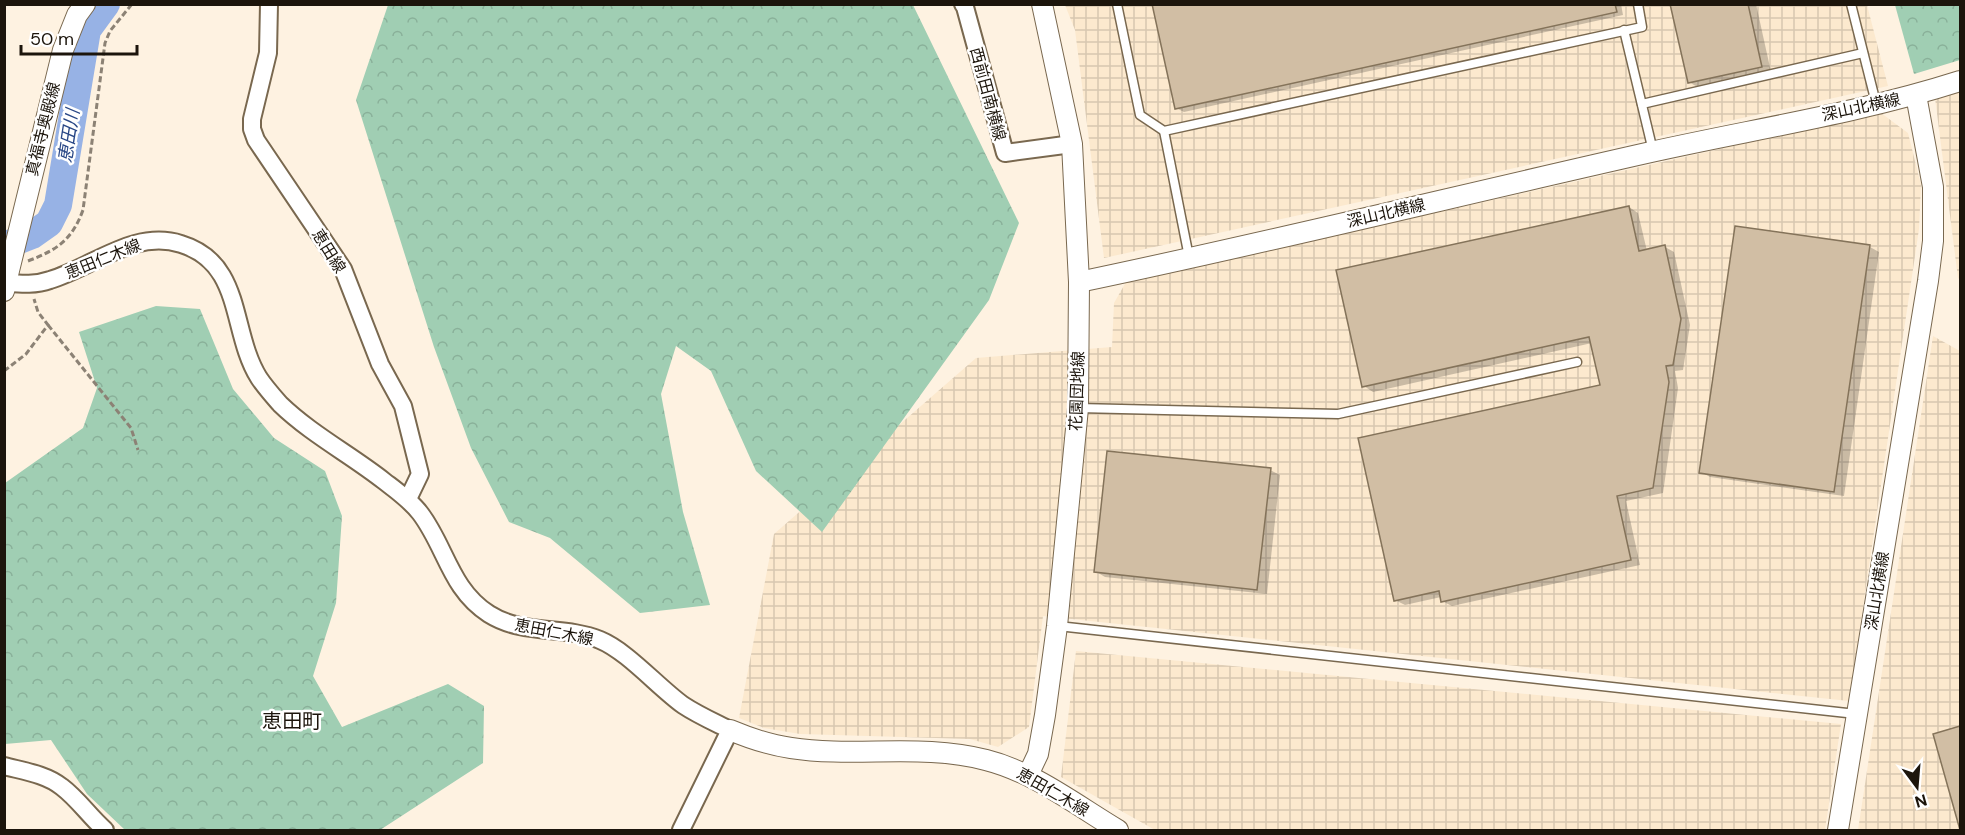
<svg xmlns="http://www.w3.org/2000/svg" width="1965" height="835" font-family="'DM Sans','Noto Sans JP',sans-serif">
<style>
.industrial{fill:url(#industrial-grid)}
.forest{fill:url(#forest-crowns)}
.shadow{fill:#0003}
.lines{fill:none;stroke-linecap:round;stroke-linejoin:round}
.river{stroke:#97b2e5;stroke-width:28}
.building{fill:#d1bea4;stroke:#84735a;stroke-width:1.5}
.service-casing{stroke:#79684f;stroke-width:11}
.minor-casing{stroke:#79684f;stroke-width:20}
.tertiary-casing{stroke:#79684f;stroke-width:22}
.path{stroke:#8c8275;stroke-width:3;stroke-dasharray:6 3;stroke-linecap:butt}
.service{stroke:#fff;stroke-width:8}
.minor{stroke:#fff;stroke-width:16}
.tertiary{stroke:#fff;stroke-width:20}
.labels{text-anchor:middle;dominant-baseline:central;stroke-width:5;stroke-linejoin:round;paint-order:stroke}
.street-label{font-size:16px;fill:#1c150c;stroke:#fff}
.water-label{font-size:18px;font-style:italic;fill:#294786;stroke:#fff}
.quarter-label{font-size:20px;fill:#1c150c;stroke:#fff}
</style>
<defs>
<pattern id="industrial-grid" width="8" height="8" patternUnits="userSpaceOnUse" patternTransform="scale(1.5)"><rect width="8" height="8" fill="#fce9ce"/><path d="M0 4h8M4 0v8" fill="none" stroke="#d7c7b0"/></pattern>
<pattern id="forest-crowns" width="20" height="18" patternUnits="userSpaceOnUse" patternTransform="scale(1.5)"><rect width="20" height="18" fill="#a0ceb3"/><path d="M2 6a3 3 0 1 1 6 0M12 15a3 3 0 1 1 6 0" fill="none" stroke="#89b099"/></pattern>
</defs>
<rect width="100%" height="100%" fill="#fef2e1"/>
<g class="industrial">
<polygon points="1065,5 1867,5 1888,86 1104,258 1075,30"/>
<polygon points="1960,89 1960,280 1958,278 1935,98"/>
<polygon points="1881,113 1908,133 1921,185 1919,229 1849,701 1043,616 1029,727 998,747 970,739 800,734 764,728 739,718 774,534 976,358 1112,347 1114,303 1126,282"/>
<polygon points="1933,336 1960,351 1960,830 1858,830"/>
<polygon points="1076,651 1841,724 1825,830 1155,830 1061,777"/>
</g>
<g class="forest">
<polygon points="388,5 913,5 1019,223 989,300 822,532 756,471 711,371 676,346 661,394 683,512 710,605 640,613 550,538 509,522 471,448 434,347 356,100"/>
<polygon points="1895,5 1960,5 1960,60 1914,74"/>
<polygon points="156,306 200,309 233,389 274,438 325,471 342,516 336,603 313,676 342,727 448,684 484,706 483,763 380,830 125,830 87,794 51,740 5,744 5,483 83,428 97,388 79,332"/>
</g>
<g class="shadow">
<polygon points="1154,4 1621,4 1623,15 1184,112 1176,108"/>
<polygon points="1672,4 1756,4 1771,72 1699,88 1689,82"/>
<polygon points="1629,207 1638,213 1647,251 1665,247 1674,252 1690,325 1683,370 1675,371 1678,388 1663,493 1626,501 1640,565 1452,606 1442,601 1441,597 1405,605 1395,600 1601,386 1592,343 1373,392 1364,386"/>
<polygon points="1736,228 1870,247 1879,252 1844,496 1710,477 1701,472"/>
<polygon points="1270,470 1280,475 1267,594 1105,577 1095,571"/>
<polygon points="1960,728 1960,824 1935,735"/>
</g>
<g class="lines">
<polyline class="river" points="4,246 32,235 49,223 58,205 87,30 106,4"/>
</g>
<g class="building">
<polygon points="1152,4 1615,4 1617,12 1175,109"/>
<polygon points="1670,4 1748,4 1762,67 1688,83"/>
<polygon points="1629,206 1639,251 1665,245 1681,319 1673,365 1666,366 1669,382 1653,488 1617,496 1631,560 1441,602 1439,591 1394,601 1358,438 1600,385 1589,337 1362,387 1336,270"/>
<polygon points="1735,226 1870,245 1834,492 1699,473"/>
<polygon points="1107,451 1271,468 1257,590 1094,572"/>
<polygon points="1960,726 1960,830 1933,734"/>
</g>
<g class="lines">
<g class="service-casing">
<g id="service">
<polyline points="1117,4 1140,115 1164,131 1642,27 1638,4"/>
<polyline points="1851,4 1876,103"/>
<polyline points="1624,30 1653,151"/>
<polyline points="1642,104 1863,53"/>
<polyline points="1164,131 1189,257"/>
<polyline points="1078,408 1338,414 1577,362"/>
<polyline points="1058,626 1856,714"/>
</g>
</g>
<g class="minor-casing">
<g id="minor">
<polyline points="269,4 268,53 252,119 252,129 256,140 343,269 380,364 403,406 420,474 408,499"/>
<polyline points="963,4 965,7 1005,153 1072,144"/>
<path d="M8 283C22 284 36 285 50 280 93 267 134 229 181 244 244 263 230 332 259 378 265 387 273 396 280 404 311 434 351 455 384 481 397 491 410 500 420 513 446 547 450 589 489 614 524 636 564 625 600 640 627 651 658 687 683 705 698 715 714 722 730 730L681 830"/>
<path d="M4 766C23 771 46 774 62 787 78 799 90 817 105 830"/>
</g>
</g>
<g class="tertiary-casing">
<g id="tertiary">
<path d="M1079 282C1271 242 1460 195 1651 152 1754 129 1860 113 1960 81"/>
<polyline points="4,291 63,50 77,15 85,4"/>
<path d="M730 730C749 738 770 745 791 748 855 758 922 743 986 760 1034 772 1076 805 1118 830"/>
<polyline points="1028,775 1038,754 1045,715 1057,626 1078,408 1079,282 1072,144 1042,4"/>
<polyline points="1838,830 1928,281 1933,241 1933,187 1916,95"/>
</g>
</g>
<g class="path">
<path d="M28 261C57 250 72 240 83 210L105 43 110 31 132 4"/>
<polyline points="48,325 131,428 138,450"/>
<polyline points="4,371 26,354 48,325 38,312 34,299"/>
</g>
<use href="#service" class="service"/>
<use href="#minor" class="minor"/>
<use href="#tertiary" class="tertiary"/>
</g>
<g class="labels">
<g class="street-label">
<text transform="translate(988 94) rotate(75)">西前田南横線</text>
<text transform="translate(1861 107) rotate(-12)">深山北横線</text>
<text transform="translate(43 129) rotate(-76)">真福寺奥殿線</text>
<text transform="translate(1386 213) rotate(-13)">深山北横線</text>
<text transform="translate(329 251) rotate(58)">恵田線</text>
<text transform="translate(103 259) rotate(-22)">恵田仁木線</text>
<text transform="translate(1077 391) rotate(-88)">花園団地線</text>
<text transform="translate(1877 591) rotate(-81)">深山北横線</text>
<text transform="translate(554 632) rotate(11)">恵田仁木線</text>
<text transform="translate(1053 792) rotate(30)">恵田仁木線</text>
</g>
<g class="water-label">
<text transform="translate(69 136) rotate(-81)">恵田川</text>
</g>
<g class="quarter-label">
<text x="292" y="721">恵田町</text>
</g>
</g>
<rect width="1965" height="835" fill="none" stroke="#1c150c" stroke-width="12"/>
<g transform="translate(1917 787) rotate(164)" stroke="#ffffff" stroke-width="4.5" paint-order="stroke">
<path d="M0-4.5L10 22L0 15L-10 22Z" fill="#1c150c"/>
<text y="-9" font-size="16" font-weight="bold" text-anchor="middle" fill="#1c150c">N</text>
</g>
<path d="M21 45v9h116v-9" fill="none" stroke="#1c150c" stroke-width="3"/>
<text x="30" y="45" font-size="18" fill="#1c150c" stroke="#ffffff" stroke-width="4.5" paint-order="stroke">50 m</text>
</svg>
